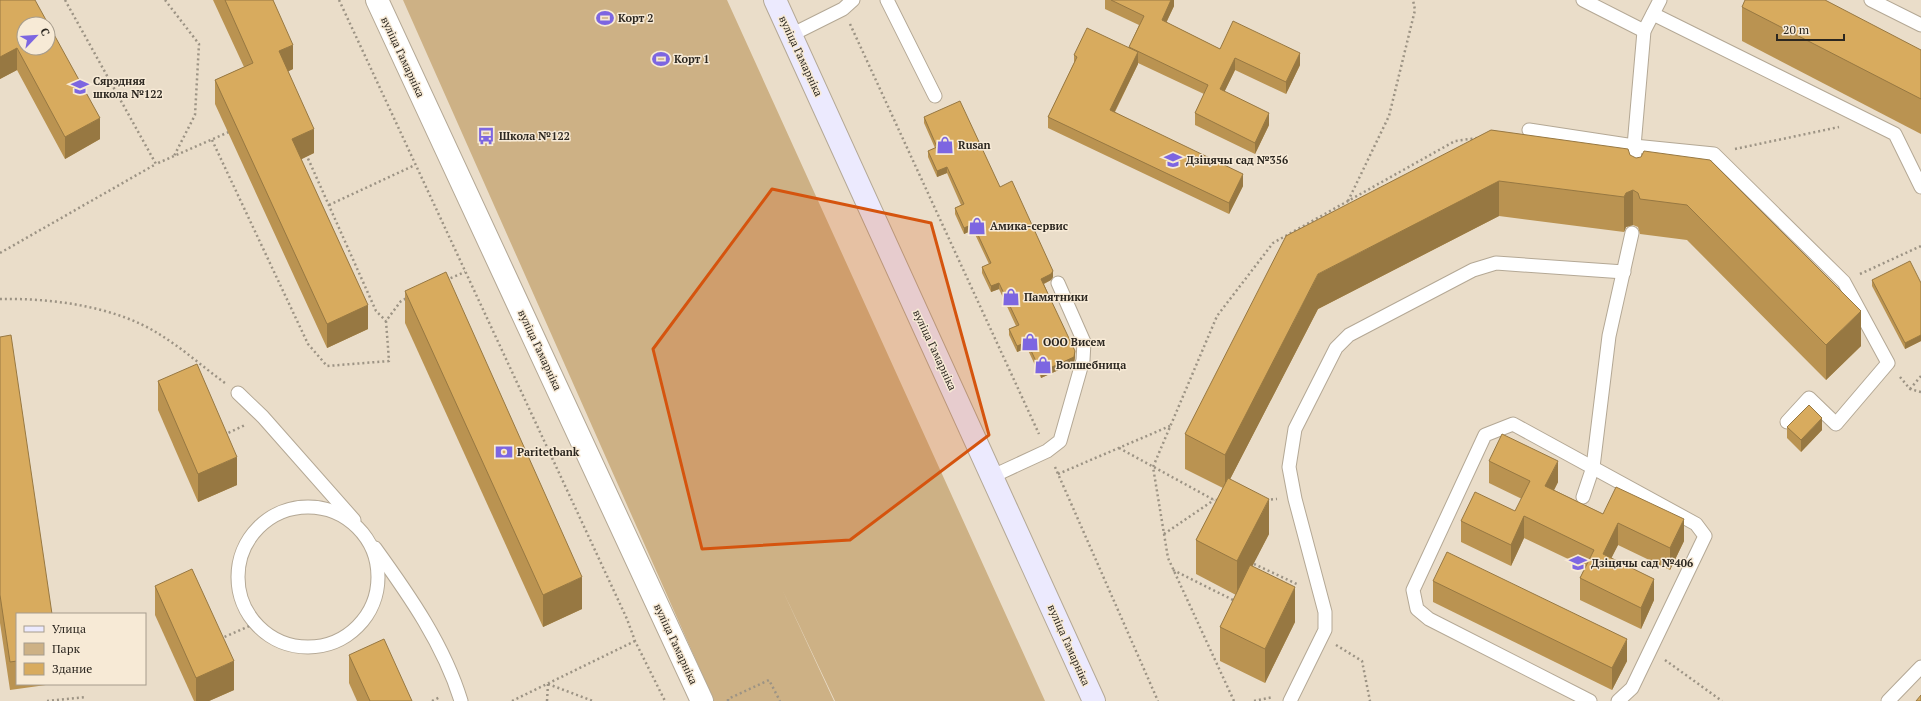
<svg xmlns="http://www.w3.org/2000/svg" width="1921" height="701" font-family="'PT Serif',serif">
<style>
.green{fill:#cdb185}
.lines{fill:none;stroke-linecap:round;stroke-linejoin:round}
.service-casing{stroke:#b4a895;stroke-width:15}
.tertiary-casing{stroke:#b4a895;stroke-width:24}
.secondary-casing{stroke:#b4a895;stroke-width:24}
.path{stroke:#9c9384;stroke-width:2.5;stroke-dasharray:2 3;stroke-linecap:butt}
.service{stroke:#fff;stroke-width:13}
.tertiary{stroke:#fff;stroke-width:22}
.secondary{stroke:#eceafe;stroke-width:22}
.wall{fill:#ba9351}
.shaded-wall{fill:#977842}
.building{fill:#d8ab5e;stroke:#977842;fill-rule:evenodd}
.marked{fill:#d5540e;fill-opacity:0.2;stroke:#d5540e;stroke-width:3;stroke-linejoin:round}
.labels{text-anchor:middle;dominant-baseline:central;stroke-width:3;stroke-linejoin:round;paint-order:stroke}
.poi-label{font-size:11px;font-weight:bold;fill:#2c2720;stroke:#f7ead6;text-anchor:start}
.street-label{font-size:11px;fill:#2c2720;stroke:#f7ead6}
</style>
<rect width="100%" height="100%" fill="#eaddc9"/>
<polygon class="green" points="403,0 727,0 1045,701 835,701 782,589 834,701 714,701"/>
<g class="lines">
<g class="service-casing">
<g id="service">
<polyline points="887,0 935,96"/>
<polyline points="1583,0 1644,31"/>
<polyline points="1871,0 1921,25"/>
<polyline points="1653,14 1895,134 1921,187"/>
<polyline points="791,35 843,9 853,0"/>
<polyline points="1529,130 1634,146 1714,154 1844,282 1888,363 1836,424 1809,398 1787,422"/>
<polyline points="1636,175 1634,146 1644,31 1660,0"/>
<polyline points="238,393 263,417 354,520"/>
<polyline points="993,476 1047,451 1060,441 1083,360 1084,342 1058,283"/>
<polyline points="1583,497 1593,467 1609,336 1632,233"/>
<circle cx="308" cy="577" r="70"/>
<path d="M375 548C409 595 444 645 461 701"/>
<polyline points="1290,701 1325,630 1325,612 1295,499 1289,467 1295,429 1336,348 1349,335 1473,270 1496,263 1624,272"/>
<polyline points="1590,701 1429,619 1417,609 1413,590 1485,435 1513,424 1696,524 1705,536 1632,688 1618,701"/>
<polyline points="1888,701 1921,667"/>
</g>
</g>
<g class="tertiary-casing">
<polyline id="tertiary" points="377,0 702,701"/>
</g>
<g class="secondary-casing">
<polyline id="secondary" points="775,0 1094,701"/>
</g>
<g class="path">
<polyline points="65,0 156,164 231,131"/>
<polyline points="165,0 199,44 195,115 174,156"/>
<polyline points="339,0 627,619 635,641 665,701"/>
<polyline points="850,24 1039,434"/>
<polyline points="212,140 308,344 327,366 389,361 386,321 401,301 407,298"/>
<polyline points="1735,149 1839,127"/>
<polyline points="306,154 376,311 386,321"/>
<polyline points="1348,201 1389,116 1415,10 1413,0"/>
<polyline points="329,205 415,165"/>
<polyline points="0,253 156,164"/>
<polyline points="1860,274 1921,246"/>
<polyline points="446,280 465,272"/>
<path d="M0 299C50 298 115 306 159 334 182 348 203 367 225 383"/>
<polyline points="1900,377 1910,389 1921,392"/>
<polyline points="1910,389 1921,376"/>
<polyline points="224,435 245,425"/>
<polyline points="1119,448 1214,500 1219,500"/>
<polyline points="1055,467 1158,701"/>
<polyline points="1058,474 1170,426"/>
<polyline points="1266,500 1277,499"/>
<polyline points="1164,534 1214,500"/>
<polyline points="1254,564 1299,585"/>
<polyline points="1173,570 1235,601"/>
<polyline points="220,639 256,623"/>
<polyline points="1336,645 1362,661 1370,701"/>
<polyline points="1665,660 1722,701"/>
<polyline points="548,684 593,701"/>
<polyline points="47,701 86,697"/>
<polyline points="432,701 440,697"/>
<polyline points="512,701 635,641"/>
<polyline points="547,701 548,684"/>
<polyline points="728,701 728,699 769,680 780,701"/>
<polyline points="1234,701 1168,558 1153,467 1217,316 1273,243 1455,141 1477,138"/>
<polyline points="1254,701 1273,697"/>
</g>
<use href="#service" class="service"/>
<use href="#tertiary" class="tertiary"/>
<use href="#secondary" class="secondary"/>
</g>
<g class="wall">
<polygon points="0,0 100,139 65,159 17,70 0,79"/>
<polygon points="213,0 273,0 293,69 288,71 314,153 301,159 368,329 327,348 215,104 215,80 244,67"/>
<polygon points="1105,0 1174,0 1174,6 1166,22 1220,49 1300,65 1286,94 1235,70 1224,92 1269,125 1255,154 1195,125 1195,113 1204,94 1138,63 1138,64 1115,112 1243,186 1229,214 1048,128 1048,117 1074,63 1074,55 1129,48 1129,47 1139,25 1105,9"/>
<polygon points="1742,7 1921,50 1921,134 1742,41"/>
<polygon points="924,117 1000,187 1053,277 1051,280 1044,284 1075,357 1074,363 1041,378 1027,348 1017,352 1009,335 1009,329 1016,326 999,289 991,292 982,273 982,267 989,264 973,230 964,234 955,214 955,208 961,205 947,173 937,177 928,157 928,151 935,148 924,123"/>
<polygon points="1491,130 1630,155 1861,346 1826,380 1687,240 1640,234 1638,227 1633,225 1626,227 1624,232 1499,216 1318,309 1230,479 1269,534 1252,566 1295,622 1265,683 1220,661 1220,627 1236,595 1196,574 1196,540 1223,488 1185,469 1185,434"/>
<polygon points="1872,280 1921,283 1921,341 1905,349 1872,286"/>
<polygon points="405,291 582,609 543,627 405,323"/>
<polygon points="0,337 17,614 17,684 53,684 10,690 0,623"/>
<polygon points="158,381 237,485 198,502 158,410"/>
<polygon points="1787,427 1822,430 1801,452 1787,438"/>
<polygon points="1489,461 1558,482 1554,490 1603,514 1684,541 1670,570 1618,545 1611,558 1654,600 1641,629 1580,600 1580,578 1585,567 1524,538 1511,566 1461,542 1461,521 1515,511 1522,499 1489,483"/>
<polygon points="1433,581 1627,661 1612,690 1433,602"/>
<polygon points="155,586 234,690 209,701 194,701 155,615"/>
<polygon points="349,655 412,701 357,701 349,683"/>
</g>
<g class="shaded-wall">
<polygon points="1171,0 1174,0 1174,6 1162,32 1162,20"/>
<polygon points="293,45 293,69 279,76 279,51"/>
<polygon points="17,48 17,70 0,79 0,57"/>
<polygon points="1138,52 1138,64 1110,121 1110,110"/>
<polygon points="1300,53 1300,65 1286,94 1286,82"/>
<polygon points="1235,58 1235,70 1220,101 1220,89"/>
<polygon points="1269,113 1269,125 1255,154 1255,143"/>
<polygon points="100,118 100,139 65,159 65,137"/>
<polygon points="314,129 314,153 292,164 292,139"/>
<polygon points="947,167 947,173 937,177 937,171"/>
<polygon points="1243,174 1243,186 1229,214 1229,203"/>
<polygon points="1499,181 1499,216 1318,309 1225,489 1225,455 1318,274"/>
<polygon points="1633,190 1633,225 1626,227 1624,232 1624,197 1626,193"/>
<polygon points="973,224 973,230 964,234 964,228"/>
<polygon points="1053,271 1053,277 1051,280 1041,285 1041,279"/>
<polygon points="999,283 999,289 991,292 991,286"/>
<polygon points="368,305 368,329 327,348 327,324"/>
<polygon points="1861,311 1861,346 1826,380 1826,345"/>
<polygon points="1921,335 1921,341 1905,349 1905,343"/>
<polygon points="1027,342 1027,348 1017,352 1017,346"/>
<polygon points="1075,351 1075,357 1074,363 1041,378 1041,372"/>
<polygon points="1822,418 1822,430 1801,452 1801,440"/>
<polygon points="237,457 237,485 198,502 198,474"/>
<polygon points="1558,461 1558,482 1545,508 1545,486"/>
<polygon points="1269,499 1269,534 1237,596 1237,561"/>
<polygon points="1524,516 1524,538 1511,566 1511,545"/>
<polygon points="1684,519 1684,541 1670,570 1670,548"/>
<polygon points="1618,523 1618,545 1603,575 1603,554"/>
<polygon points="582,577 582,609 543,627 543,595"/>
<polygon points="1654,579 1654,600 1641,629 1641,608"/>
<polygon points="1295,587 1295,622 1265,683 1265,649"/>
<polygon points="1627,639 1627,661 1612,690 1612,668"/>
<polygon points="234,661 234,690 209,701 196,701 196,678"/>
</g>
<g class="building">
<path d="M0 0H35L100 118 65 137 17 48 0 57ZM24 24H48V48H24Z"/>
<polygon points="225,0 273,0 293,45 279,51 314,129 292,139 368,305 327,324 215,80 253,63"/>
<polygon points="1111,0 1171,0 1162,20 1220,49 1233,21 1300,53 1286,82 1235,58 1220,89 1269,113 1255,143 1195,113 1208,85 1129,47 1144,16"/>
<polygon points="1745,0 1825,0 1921,50 1921,99 1742,7"/>
<polygon points="1087,28 1138,52 1110,110 1243,174 1229,203 1048,117 1077,57 1074,55"/>
<polygon points="960,101 1000,187 1012,181 1053,271 1051,274 1041,279 1075,351 1074,357 1041,372 1027,342 1017,346 1009,329 1019,325 999,283 991,286 982,267 991,263 973,224 964,228 955,208 964,204 947,167 937,171 928,151 937,147 924,117"/>
<polygon points="1491,130 1628,149 1630,155 1636,158 1641,157 1644,151 1710,160 1861,311 1826,345 1687,205 1640,199 1638,193 1633,190 1626,193 1624,197 1499,181 1318,274 1225,455 1185,434 1286,236"/>
<polygon points="1910,261 1921,283 1921,335 1905,343 1872,280"/>
<polygon points="446,272 582,577 543,595 405,291"/>
<polygon points="11,335 52,614 17,614 17,661 10,662 0,595 0,337"/>
<polygon points="197,364 237,457 198,474 158,381"/>
<polygon points="1809,405 1822,418 1801,440 1787,427"/>
<polygon points="1502,434 1558,461 1545,486 1603,514 1616,487 1684,519 1670,548 1618,523 1603,554 1654,579 1641,608 1580,578 1594,550 1524,516 1511,545 1461,521 1475,492 1515,511 1530,481 1489,461"/>
<polygon points="1228,478 1269,499 1237,561 1196,540"/>
<polygon points="1447,552 1627,639 1612,668 1433,581"/>
<polygon points="1250,565 1295,587 1265,649 1220,627"/>
<polygon points="192,569 234,661 196,678 155,586"/>
<polygon points="384,639 412,701 370,701 349,655"/>
<polygon points="1921,695 1921,701 1916,701"/>
</g>
<path class="marked" d="M772 189 931 223 989 435 850 540 702 549 653 349Z"/>
<defs>
<g id="stadium-bare" transform="scale(1.38)"><path d="M0-5a6.5 5 0 1 0 0 10a6.5 5 0 1 0 0-10ZM-3.5-1.8h7v3.6h-7Z" fill="#7d66e1" stroke="#f7ead6" stroke-width="2.5" paint-order="stroke"/></g>
<g id="school-bare" transform="scale(1.38)"><path d="M0-5L7-2L0 1L-7-2ZM-4 1L0 2.5L4 1V4Q0 6-4 4Z" fill="#7d66e1" stroke="#f7ead6" stroke-width="2.5" paint-order="stroke"/></g>
<g id="bus-bare" transform="scale(1.38)"><path d="M-5-6H5V4H4V6H2V4H-2V6H-4V4H-5ZM-3.5-4V0h7V-4ZM-3.5 1.2v1.5H-2V1.2ZM2 1.2v1.5H3.5V1.2Z" fill="#7d66e1" stroke="#f7ead6" stroke-width="2.5" paint-order="stroke"/></g>
<g id="shop-bare" transform="scale(1.38)"><path d="M-5-2.5h2.3a2.7 3.5 0 0 1 5.4 0H5L5.5 6h-11ZM-1.5-2.5h3a1.5 2.3 0 0 0-3 0Z" fill="#7d66e1" stroke="#f7ead6" stroke-width="2.5" paint-order="stroke"/></g>
<g id="bank-bare" transform="scale(1.38)"><path d="M-6-4H6V4H-6ZM0-2.3a2.3 2.3 0 1 0 0 4.6a2.3 2.3 0 1 0 0-4.6Z" fill="#7d66e1" stroke="#f7ead6" stroke-width="2.5" paint-order="stroke"/></g>
</defs>
<g fill-rule="evenodd">
<use href="#stadium-bare" x="605" y="18"/>
<use href="#stadium-bare" x="661" y="59"/>
<use href="#school-bare" x="80" y="87"/>
<use href="#bus-bare" x="486" y="136"/>
<use href="#shop-bare" x="945" y="145"/>
<use href="#school-bare" x="1173" y="160"/>
<use href="#shop-bare" x="977" y="226"/>
<use href="#shop-bare" x="1011" y="297"/>
<use href="#shop-bare" x="1030" y="342"/>
<use href="#shop-bare" x="1043" y="365"/>
<use href="#bank-bare" x="504" y="452"/>
<use href="#school-bare" x="1578" y="563"/>
</g>
<g class="labels">
<g class="poi-label">
<text x="618" y="18">Корт 2</text>
<text x="674" y="59">Корт 1</text>
<text x="93" y="81">Сярэдняя<tspan x="93" dy="13">школа №122</tspan></text>
<text x="499" y="136">Школа №122</text>
<text x="958" y="145">Rusan</text>
<text x="1186" y="160">Дзіцячы сад №356</text>
<text x="990" y="226">Амика-сервис</text>
<text x="1024" y="297">Памятники</text>
<text x="1043" y="342">ООО Висем</text>
<text x="1056" y="365">Волшебница</text>
<text x="517" y="452">Paritetbank</text>
<text x="1591" y="563">Дзіцячы сад №406</text>
</g>
<g class="street-label">
<text transform="translate(801 56) rotate(65)">вуліца Гамарніка</text>
<text transform="translate(403 57) rotate(65)">вуліца Гамарніка</text>
<text transform="translate(540 350) rotate(65)">вуліца Гамарніка</text>
<text transform="translate(935 350) rotate(65)">вуліца Гамарніка</text>
<text transform="translate(676 644) rotate(65)">вуліца Гамарніка</text>
<text transform="translate(1069 645) rotate(66)">вуліца Гамарніка</text>
</g>
</g>
<rect x="16" y="613" width="130" height="72" fill="#f7ead6" stroke="#a69c8d"/>
<rect x="24" y="626" width="20" height="6" fill="#eceafe" stroke="#a69c8d"/>
<text x="52" y="633" font-size="12" fill="#2c2720">Улица</text>
<rect x="24" y="643" width="20" height="12" fill="#cdb185" stroke="#a69c8d"/>
<text x="52" y="653" font-size="12" fill="#2c2720">Парк</text>
<rect x="24" y="663" width="20" height="12" fill="#d8ab5e" stroke="#a69c8d"/>
<text x="52" y="673" font-size="12" fill="#2c2720">Здание</text>
<g transform="translate(36 36) rotate(65)"><circle r="19" fill="#f7ead6" stroke="#a69c8d"/>
<path d="M0-3L7 15L0 10L-7 15Z" fill="#7d66e1"/>
<text y="-6" font-size="11" font-weight="bold" text-anchor="middle" fill="#2c2720">С</text>
</g>
<path d="M1777 34v6h67v-6" fill="none" stroke="#2c2720" stroke-width="2"/>
<text x="1783" y="34" font-size="12" fill="#2c2720" stroke="#f7ead6" stroke-width="3" paint-order="stroke">20 m</text>
</svg>
